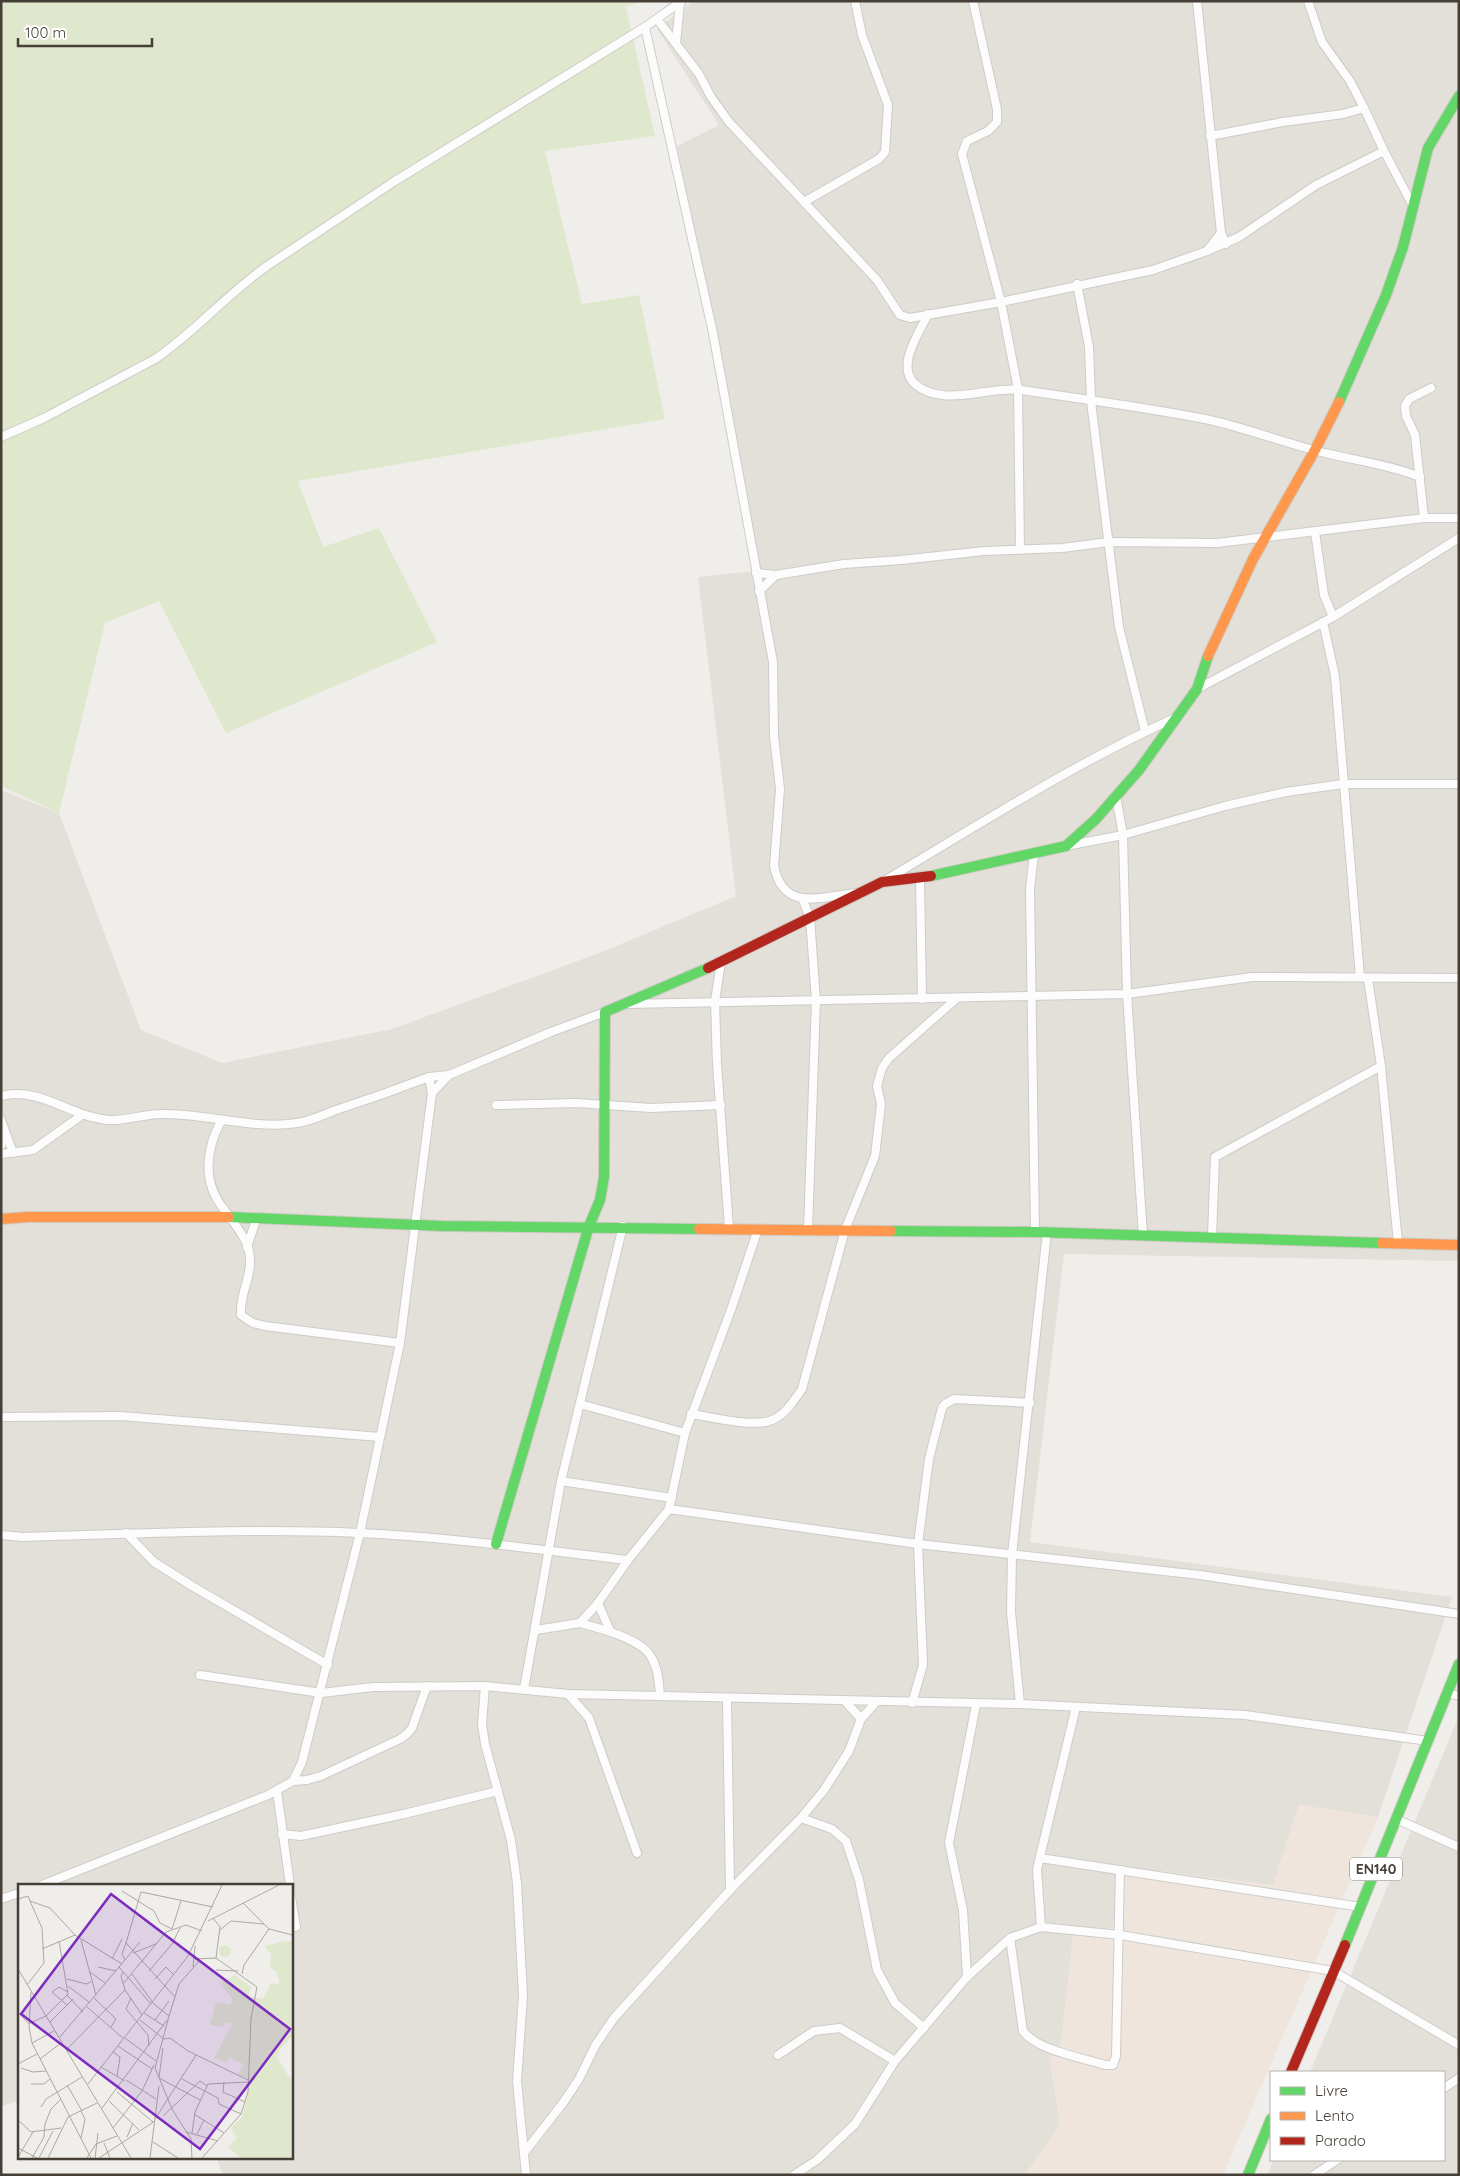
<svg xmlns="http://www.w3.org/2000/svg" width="1460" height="2176" font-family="Quicksand,sans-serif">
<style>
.residential{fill:#e3dfd9}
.commercial{fill:#efe5dc}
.green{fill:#dfe8cd}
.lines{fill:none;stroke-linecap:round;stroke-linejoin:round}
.street-casing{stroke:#ceccc8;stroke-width:10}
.fast-casing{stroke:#cecac2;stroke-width:12}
.slow-casing{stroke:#cecac2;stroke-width:12}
.jam-casing{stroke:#cecac2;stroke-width:12}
.street{stroke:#fdfcfc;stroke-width:8}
.fast{stroke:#63d668;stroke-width:10}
.slow{stroke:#ff974d;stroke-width:10}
.jam{stroke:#b3261e;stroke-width:10}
.labels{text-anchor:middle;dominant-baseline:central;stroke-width:5;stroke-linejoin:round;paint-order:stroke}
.shield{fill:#fff;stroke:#7e7973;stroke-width:1}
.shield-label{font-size:14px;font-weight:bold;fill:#463f37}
.inset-road{fill:none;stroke:#aca8a3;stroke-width:1}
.view{fill:#7b2cbf;fill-opacity:0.15;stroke:#7b2cbf;stroke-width:2.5}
.inset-edge{fill:none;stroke:#463f37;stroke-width:2.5}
</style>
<rect width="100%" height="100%" fill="#f0eeeb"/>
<g class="residential">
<polygon points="693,1 1459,1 1459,1261 1064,1254 1030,1542 1452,1597 1378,1817 1299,1805 1273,1885 1117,1866 1115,1927 1073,1936 1061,2044 1050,2060 1060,2124 1025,2175 223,2175 216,2157 291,2157 291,1885 19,1885 19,2101 1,2106 1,790 59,813 141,1030 222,1063 392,1029 602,952 736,896 698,577 755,571 677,146 719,125 657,29"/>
<polygon points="1459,1716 1459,2175 1267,2175 1273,2160 1444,2160 1444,2072 1310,2072"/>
</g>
<polygon class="commercial" points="1299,1805 1378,1817 1223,2175 1025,2175 1060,2124 1050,2060 1061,2044 1073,1936 1115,1926 1117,1866 1273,1885"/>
<polygon class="green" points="1,1 640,1 626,7 655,136 545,151 582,304 639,295 665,419 298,481 323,547 379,528 437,642 226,733 159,601 105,623 59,813 1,786"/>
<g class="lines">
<g class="street-casing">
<g id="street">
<polyline points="973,1 997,109 997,122 988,131 967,141 962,154 1001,302 1018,389 1020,550"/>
<polyline points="1197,1 1221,233 1226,244"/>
<polyline points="1308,1 1322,42 1350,81 1364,108 1384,151 1412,204"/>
<polyline points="657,19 699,74 711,97 729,122 877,280 900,315 910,318 1001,302 1153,270 1207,251 1239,237 1316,185 1384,151"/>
<path d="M645 27 713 333 773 662 774 736 780 789 774 866C783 912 820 897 855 893"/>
<polyline points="676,43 680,3"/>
<polyline points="1210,136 1283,122 1343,114 1364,108"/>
<polyline points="804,202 879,159 885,152 888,105 862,35 855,1"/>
<polyline points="1207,251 1221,233"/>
<polyline points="1077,284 1089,347 1091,401 1119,627 1145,731"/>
<path d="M928 314C920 332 895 366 915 384 944 409 990 385 1021 390 1082 399 1144 407 1205 419 1247 428 1287 444 1329 454 1359 461 1390 465 1420 477"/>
<path d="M1 437 44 418 155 359C195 332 227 294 267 266L395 181 645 27 682 1"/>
<polyline points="1424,518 1415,435 1406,416 1405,406 1409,399 1431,388"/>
<polyline points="1315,532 1324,595 1333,617"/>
<polyline points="756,573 776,575 844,564 901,560 984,551 1062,548 1109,542 1217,543 1424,518 1459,518"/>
<polyline points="759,591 776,575"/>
<polyline points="1323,622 1335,676 1360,977"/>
<polyline points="1197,689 1333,617 1459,538"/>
<polyline points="1116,796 1123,835 1127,994 1143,1235"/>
<polyline points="1066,846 1123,835 1225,806 1286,792 1343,784 1459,784"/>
<polyline points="1034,854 1030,889 1035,1232"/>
<polyline points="920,878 922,999"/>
<path d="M884 881C980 824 1075 763 1177 717"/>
<polyline points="803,900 810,918 816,1001 808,1230"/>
<polyline points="721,962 715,1001 717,1064 729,1228"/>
<polyline points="1368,979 1381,1066 1398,1243"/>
<polyline points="627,1004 1127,994 1252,977 1459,978"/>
<polyline points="432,1093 449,1075"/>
<path d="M1 1096C40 1086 70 1117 109 1120 126 1121 144 1114 161 1114 206 1113 252 1130 297 1123 311 1121 323 1115 336 1110 367 1100 398 1089 429 1077L449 1075 551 1032 605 1012"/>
<polyline points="496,1105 576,1103 651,1108 721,1105"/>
<polyline points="1,1120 13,1153"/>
<path d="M221 1121C206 1149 202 1181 223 1208 232 1220 243 1233 248 1247 256 1272 239 1291 241 1315L253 1323 265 1326 400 1343"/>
<polyline points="1,1146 5,1134"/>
<polyline points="1,1154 33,1150 82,1115"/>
<polyline points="1212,1237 1215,1157 1381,1066"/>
<polyline points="247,1247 257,1217"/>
<polyline points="580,1404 685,1433"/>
<path d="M691 1414C712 1417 753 1428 772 1420 786 1414 794 1400 802 1389L845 1230 875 1156 881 1104 877 1086 882 1068 889 1058 957 998"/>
<polyline points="1,1417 121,1416 380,1437"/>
<polyline points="561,1481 672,1498"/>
<polyline points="669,1509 918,1544 1200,1575 1459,1614"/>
<polyline points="126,1533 154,1562 192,1586 328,1665"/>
<path d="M1 1535 23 1537C135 1534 248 1528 360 1533 450 1537 539 1550 628 1560"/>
<polyline points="598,1603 610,1631"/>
<path d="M580 1623C599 1628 638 1638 650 1655 658 1667 659 1682 660 1696"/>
<polyline points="536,1630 580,1623 598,1603 628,1560 669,1509 685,1433 732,1307 758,1229"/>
<polyline points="200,1675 321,1693 373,1687 485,1686 568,1694 1020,1704 1245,1715 1428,1741"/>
<polyline points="485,1686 482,1724 485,1744 511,1840 517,1883 523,1996 517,2081 526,2175"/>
<polyline points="524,1689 561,1481 623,1226"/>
<polyline points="1448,1693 1459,1696"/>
<polyline points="568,1694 589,1718 637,1853"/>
<polyline points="727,1699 730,1890"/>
<polyline points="846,1702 861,1719"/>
<polyline points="912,1703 923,1665 918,1544 929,1459 942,1408 945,1404 954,1399 1030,1403"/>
<polyline points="1020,1704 1011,1612 1012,1555 1047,1232"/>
<polyline points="293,1781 307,1780 321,1776 400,1739 407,1734 412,1728 427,1686"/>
<polyline points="277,1791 290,1885"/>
<polyline points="801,1818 832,1829 846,1841 859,1880 877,1970 895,2003 924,2028"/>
<polyline points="1396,1819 1459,1847"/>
<polyline points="282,1834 301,1836 404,1814 498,1791"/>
<polyline points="1040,1858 1361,1907"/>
<polyline points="42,1885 268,1795 293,1781 302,1762 360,1533 400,1343 432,1093 429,1077"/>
<polyline points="291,1897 296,1927"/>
<polyline points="1,1899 19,1893"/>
<polyline points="1041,1927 1037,1869 1076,1707"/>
<path d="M1010 1938 1023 2031C1036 2050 1083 2058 1105 2065H1113L1116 2056 1120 1870"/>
<polyline points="967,1977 963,1910 949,1843 976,1705"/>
<polyline points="778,2055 814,2031 840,2028 895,2061"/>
<polyline points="1444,2088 1459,2078"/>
<polyline points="524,2153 563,2103 579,2079 595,2046 614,2018 730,1890 801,1818 824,1790 849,1751 861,1719 876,1702"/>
<polyline points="794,2175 817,2160 855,2124 895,2061 967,1977 1010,1938 1041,1927 1120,1935 1333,1971 1459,2045"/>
<polyline points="1314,2175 1337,2160"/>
</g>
</g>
<g class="fast-casing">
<g id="fast">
<polyline points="1339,402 1386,295 1403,247 1428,148 1459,96"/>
<polyline points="931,876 1066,846 1096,819 1139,770 1197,689 1208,656"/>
<polyline points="229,1217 442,1226 699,1229"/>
<polyline points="891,1231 1035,1232 1382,1243"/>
<polyline points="496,1544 589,1226 600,1200 604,1177 605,1012 708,968"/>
<polyline points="1345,1945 1459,1664"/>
<polyline points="1248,2175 1271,2119"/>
</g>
</g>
<g class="slow-casing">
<g id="slow">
<polyline points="1208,656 1253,559 1315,450 1339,402"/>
<polyline points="1,1219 28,1217 229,1217"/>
<polyline points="699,1229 891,1231"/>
<polyline points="1382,1243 1459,1245"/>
</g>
</g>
<g class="jam-casing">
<g id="jam">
<polyline points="708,968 882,882 931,876"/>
<polyline points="1291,2072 1345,1945"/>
</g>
</g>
<use href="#street" class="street"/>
<use href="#fast" class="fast"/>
<use href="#slow" class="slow"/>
<use href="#jam" class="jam"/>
</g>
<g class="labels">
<rect class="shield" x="1350" y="1857.5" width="52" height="23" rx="4"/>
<g class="shield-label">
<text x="1376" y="1869">EN140</text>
</g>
</g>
<g transform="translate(18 1884)">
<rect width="275" height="275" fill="#f0eeeb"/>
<path d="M267 57H275V152L262 165 259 174 272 194H275V274H223L210 263 219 254 213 244 224 233 233 196 220 190 226 180 211 174 208 179 196 174 214 140 207 138 205 143 192 141 198 118 213 121 214 115 202 99 217 91 233 103 231 112 245 115 253 99 262 100 258 87 252 83 253 70 246 62ZM201 67a6 6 0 1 1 12 0a6 6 0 1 1-12 0Z" fill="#dfe8cd"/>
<path class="inset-road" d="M104 7 136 27 142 39 154 45M0 15 10 12 12 17 32 24 57 51 104 80M225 19 251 45 275 51M190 37 261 1M154 45 163 17M202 46 213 37 246 40M63 56 78 111M24 65 57 51M115 69 138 60M94 75 104 55M177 75 198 74M107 76 104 70 108 59M80 83 98 87M101 83 133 120M175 83 177 62M0 85 113 274M198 86 220 87M131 87 154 60 162 44M72 88 87 99M105 88 103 92 107 106 124 131M114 90 136 120 151 132 137 184 154 225 173 255 174 274M224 90 226 81 251 45M49 95 68 100 73 98M137 95 148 83 156 91M105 100 148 48 168 41 184 47M9 101 26 79 24 44 12 17M50 102 72 119M13 108 11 143 14 159 73 274M49 111 65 128M157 113 108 59 123 8 195 23M76 114 98 135 93 143M113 114 108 125 130 151 131 162M49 121 34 108 41 103 50 108M69 123 106 155M0 128 11 140M126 129 146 142M151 132 161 100 182 76M122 136 146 155 152 154 170 167 230 196M137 136 151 117M32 138 55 115M12 139 28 132 50 110 41 57M42 153 122 58M107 154 138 177M14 159 36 147M100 162 134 185M48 166 107 106M95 168 102 173 99 192M22 175 43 159M0 180 19 170M83 183 107 197M3 184 15 188 28 187M141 193 145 164M141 194 182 216M164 195 200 214 201 220 223 230M108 196 138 215M206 198 205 208 227 218M13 200H26L32 195M70 200 170 72 204 1M49 201 64 227M99 208 135 238M91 217 121 246M23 223 28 215 64 193M84 224 149 136M63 227 67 235 63 254M176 230 206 249M145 232 182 197 189 202M137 235 178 171M0 236 13 248 43 244M95 244 124 207 136 181M168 248 200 257M174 249 177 228 190 200 230 198M179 250 186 236M109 253 115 239M135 258 160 274M86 259 92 274M0 264 19 274M0 273 15 248M14 274 26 253 27 240 33 225 43 215M21 274 35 247M30 274 50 233 79 219M69 274 78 260 99 252M77 274 80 249M81 274 137 237M132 274 141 202M184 274 223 230 230 208 233 135 239 103 198 74 202 43 195 34"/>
<path class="view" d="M93 10 272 145 182 265 3 130Z"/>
<rect width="275" height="275" class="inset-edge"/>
</g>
<rect width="1460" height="2176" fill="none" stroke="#463f37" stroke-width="5"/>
<rect x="1270" y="2071" width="175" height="90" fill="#ffffff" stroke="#b5b2af"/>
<rect x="1280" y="2087" width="25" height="8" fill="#63d668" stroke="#b5b2af"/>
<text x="1315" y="2096" font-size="15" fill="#463f37">Livre</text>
<rect x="1280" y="2112" width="25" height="8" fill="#ff974d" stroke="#b5b2af"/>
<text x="1315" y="2121" font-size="15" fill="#463f37">Lento</text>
<rect x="1280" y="2137" width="25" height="8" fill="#b3261e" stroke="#b5b2af"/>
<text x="1315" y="2146" font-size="15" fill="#463f37">Parado</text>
<path d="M18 38v8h134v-8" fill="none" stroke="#463f37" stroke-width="2.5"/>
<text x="25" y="38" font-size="15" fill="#463f37" stroke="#ffffff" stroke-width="4" paint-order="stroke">100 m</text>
</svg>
